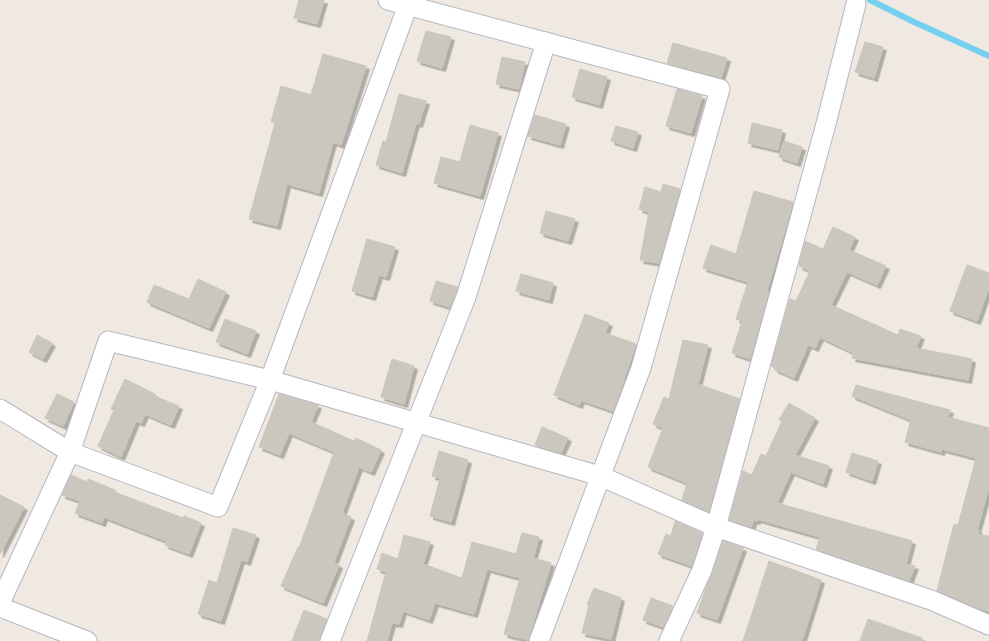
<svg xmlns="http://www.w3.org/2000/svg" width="989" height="641" font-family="'Source Sans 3',sans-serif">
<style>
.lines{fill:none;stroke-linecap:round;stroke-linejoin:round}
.stream{stroke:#75cff0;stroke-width:6}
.building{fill:#cbc7bf;stroke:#cbc5ba;filter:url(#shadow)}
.street-casing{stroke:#b4b7c1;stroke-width:21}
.street{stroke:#fff;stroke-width:19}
</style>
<defs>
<filter id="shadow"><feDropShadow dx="3.5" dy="3.5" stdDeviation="0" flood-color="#0004"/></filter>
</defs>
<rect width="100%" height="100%" fill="#efe9e1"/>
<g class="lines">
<polyline class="stream" points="870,0 914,22 989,56"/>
</g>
<g class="building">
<polygon points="299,0 324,0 317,24 294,18"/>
<polygon points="426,31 451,37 442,68 417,61"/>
<polygon points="865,42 883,47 874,78 855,72"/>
<polygon points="673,43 727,58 721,78 667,63"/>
<polygon points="323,54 366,66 341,145 333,142 319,193 287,184 277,226 249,219 275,123 271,122 281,86 311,95"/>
<polygon points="502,57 525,62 519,89 496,84"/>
<polygon points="580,69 607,77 599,105 572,97"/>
<polygon points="677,89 702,96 691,133 666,126"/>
<polygon points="399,94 426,101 419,124 416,123 402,173 376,165 383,141 386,142"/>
<polygon points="535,115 566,124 560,145 528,136"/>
<polygon points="752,123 782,130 778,150 748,143"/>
<polygon points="470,125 498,133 480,196 434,183 441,157 460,162"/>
<polygon points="616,126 638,132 633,148 611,141"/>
<polygon points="784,141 802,147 797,163 779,157"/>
<polygon points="663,184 680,189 659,263 640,260 649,212 639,209 645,187 661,192"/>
<polygon points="754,191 793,202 767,291 769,292 750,359 732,353 742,321 736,319 748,282 703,268 711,245 736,254"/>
<polygon points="546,211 575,219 568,241 540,233"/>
<polygon points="833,227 855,237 849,250 886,266 877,285 847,272 831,305 898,335 900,329 921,336 916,348 972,359 968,380 852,358 854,353 820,337 815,348 808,345 794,378 774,369 775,368 771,366 790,299 796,301 810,271 799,266 805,241 823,249"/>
<polygon points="367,239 395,247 386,277 379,275 372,297 352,291"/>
<polygon points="967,265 989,273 989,287 977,321 950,311"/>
<polygon points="521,274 553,283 549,300 516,291"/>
<polygon points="198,279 226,292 209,328 147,302 154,285 189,299"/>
<polygon points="436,281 458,287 450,307 430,301"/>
<polygon points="585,314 609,323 605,333 636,344 613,411 581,400 579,405 554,395"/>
<polygon points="225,319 256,331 247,354 216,342"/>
<polygon points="37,335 52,343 43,359 29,352"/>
<polygon points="683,340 708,345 698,384 740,399 709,512 682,500 687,483 648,467 663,428 653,424 664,397 669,399"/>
<polygon points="392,359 414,366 404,404 381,397"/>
<polygon points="125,379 155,394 154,396 179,406 171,425 145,414 141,423 136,421 121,457 98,446 114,410 111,409"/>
<polygon points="856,385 950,410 948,417 989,428 989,487 977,530 979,530 977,535 989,536 989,611 978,608 937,591 954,524 958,525 976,458 942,449 941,452 905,442 911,420 852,396"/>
<polygon points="57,394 74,402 63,426 45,418"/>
<polygon points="279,394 318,405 311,422 354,441 356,438 381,450 371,472 359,467 342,513 351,517 334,562 339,565 323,603 281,586 298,547 299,548 334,452 289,433 280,455 259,447"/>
<polygon points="789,403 815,418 795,455 829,466 823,484 791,472 777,503 912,541 906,564 915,566 909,581 816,549 820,537 757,519 757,521 754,520 751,527 729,520 743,471 752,475 761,454 766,456 782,421 779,420"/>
<polygon points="542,427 568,438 561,453 535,445"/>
<polygon points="439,451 468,460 451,522 430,516 440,478 432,476"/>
<polygon points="852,453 878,461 872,481 846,472"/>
<polygon points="71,475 87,482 88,479 115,490 114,492 175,515 183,518 184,516 201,523 189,554 165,545 166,541 104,517 102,523 75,513 80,501 62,495"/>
<polygon points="0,495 24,507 0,554"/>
<polygon points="675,521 702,533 692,566 658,554 666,534 671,536"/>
<polygon points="233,528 256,535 247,562 241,560 221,621 198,614 209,580 217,583"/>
<polygon points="522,533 539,537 533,558 551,563 528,640 504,634 520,578 487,569 474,614 435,603 429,620 403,611 399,624 392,623 387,641 367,641 386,572 377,569 382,553 398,559 404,535 430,542 423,564 462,578 472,542 516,554"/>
<polygon points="723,541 743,548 717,620 697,613"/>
<polygon points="769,561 821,580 802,641 743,641"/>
<polygon points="594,588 621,598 611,639 582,633 589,605 587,604"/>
<polygon points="651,598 673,606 663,627 643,620"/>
<polygon points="304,610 327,619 319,641 292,641"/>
<polygon points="868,619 922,638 921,641 860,641"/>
</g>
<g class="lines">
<g class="street-casing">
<g id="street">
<polyline points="388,0 720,89 641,368 539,641"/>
<polyline points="0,409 70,452 218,507 270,380 408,5"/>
<polyline points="0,603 70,452 108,341 270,380 600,476 716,527 931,600 989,625"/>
<polyline points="0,607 87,641"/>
<polyline points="330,641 466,297 546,42"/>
<polyline points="669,641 702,570 716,527 827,120 856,4"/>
</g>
</g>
<use href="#street" class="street"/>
</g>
</svg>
